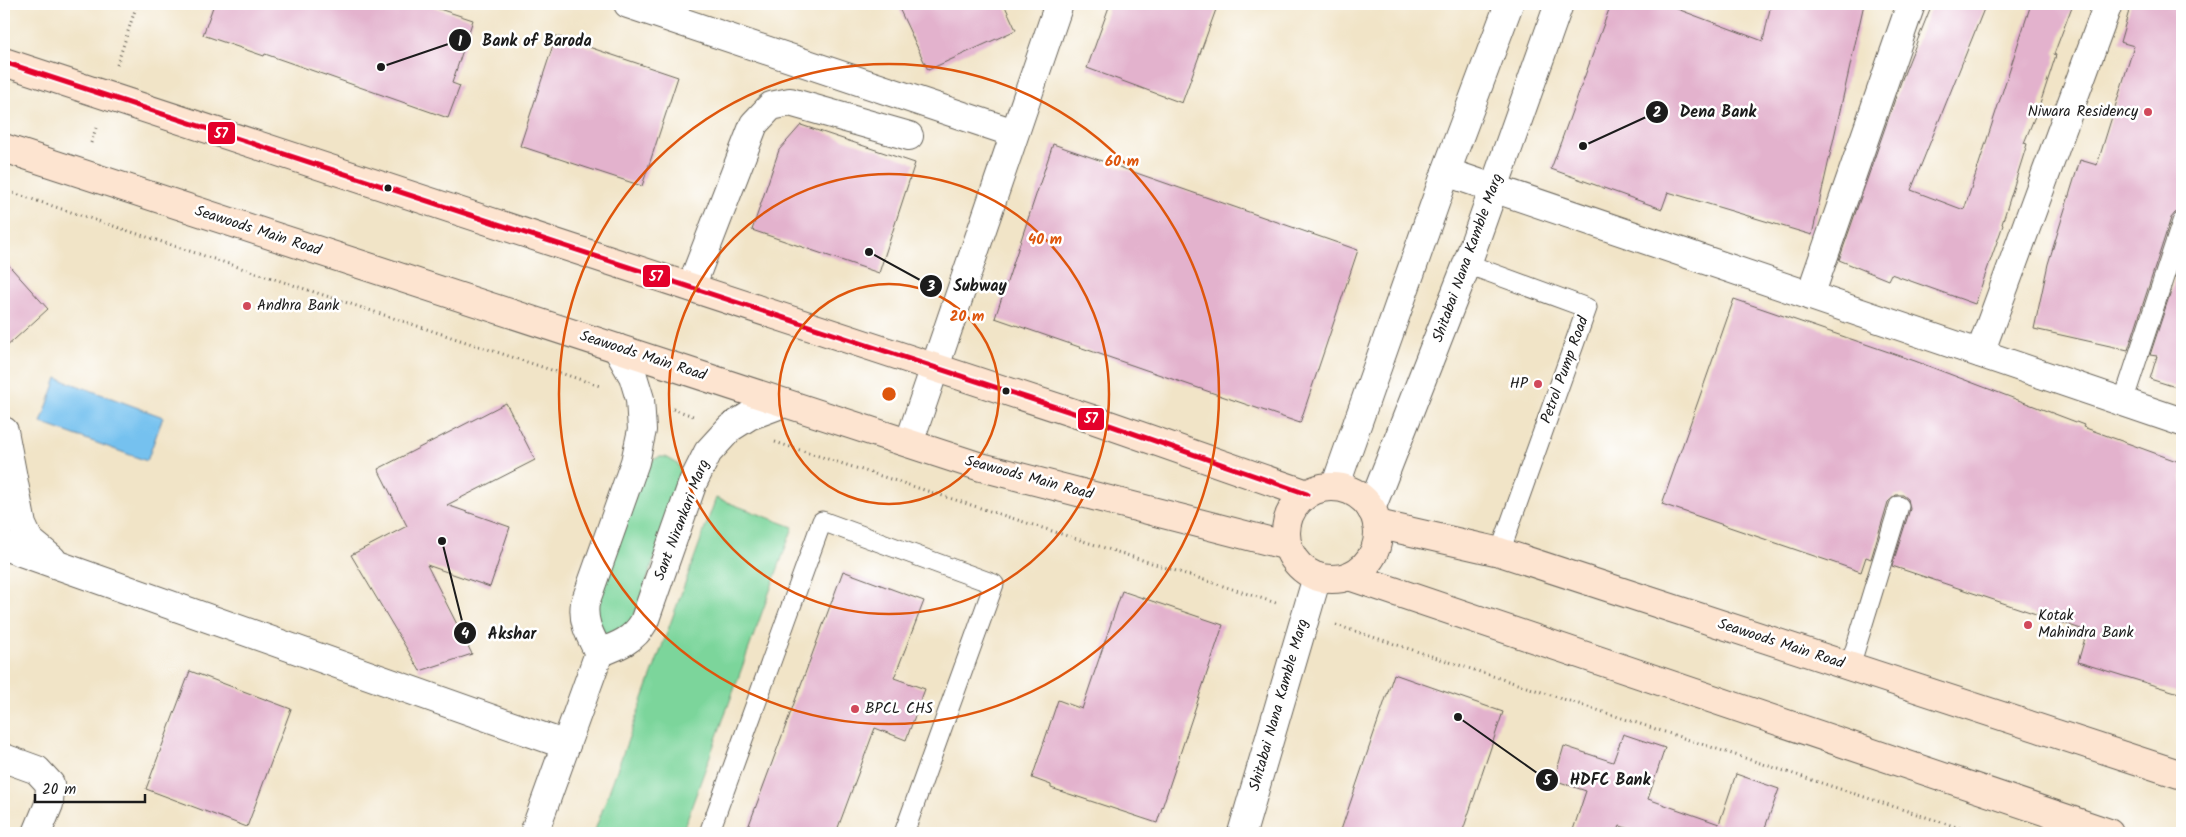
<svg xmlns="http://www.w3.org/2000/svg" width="2186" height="837" font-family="Kalam,sans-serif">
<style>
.green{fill:#7bd59b;stroke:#4c785c}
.water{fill:#75c1ef;stroke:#486e86}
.building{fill:#e3b2cd}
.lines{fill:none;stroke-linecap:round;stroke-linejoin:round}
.service-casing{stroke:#676258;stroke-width:21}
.minor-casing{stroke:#676258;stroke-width:30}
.tertiary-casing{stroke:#676258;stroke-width:30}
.secondary-casing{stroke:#676258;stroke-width:30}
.path{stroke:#676258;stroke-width:3;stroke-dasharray:1 4;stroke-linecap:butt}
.service{stroke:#fff;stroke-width:19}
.minor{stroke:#fff;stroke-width:28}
.tertiary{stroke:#fff;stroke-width:28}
.secondary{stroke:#fde4d0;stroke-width:28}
.bus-1-casing{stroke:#fff;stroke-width:9}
.bus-1{stroke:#e4002b;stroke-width:5}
.ring{fill:none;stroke:#de560d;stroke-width:2.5}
.poi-dot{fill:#d1495b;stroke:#fff;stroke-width:2}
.bus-dot{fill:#1c1c1c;stroke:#fff;stroke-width:2}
.labels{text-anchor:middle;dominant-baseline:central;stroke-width:5;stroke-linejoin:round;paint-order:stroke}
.poi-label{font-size:15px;fill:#1c1c1c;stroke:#fff;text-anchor:start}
.street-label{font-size:15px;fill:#1c1c1c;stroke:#fff}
.centre{fill:#de560d;stroke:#fff;stroke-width:2.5}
.ring-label{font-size:15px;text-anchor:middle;font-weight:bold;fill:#de560d;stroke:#fff;stroke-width:5;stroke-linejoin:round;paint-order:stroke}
.leader{fill:none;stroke:#1c1c1c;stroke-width:2}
.callout-dot{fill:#1c1c1c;stroke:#fff;stroke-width:2}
.mark-label{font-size:15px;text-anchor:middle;font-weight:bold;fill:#fff}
.callout-label{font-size:16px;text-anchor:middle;font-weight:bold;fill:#1c1c1c;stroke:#fff;stroke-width:5;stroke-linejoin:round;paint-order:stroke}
.line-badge{stroke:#fff;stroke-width:2}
.badge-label{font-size:14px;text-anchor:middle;font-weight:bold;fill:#fff}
</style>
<rect width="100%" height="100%" fill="#fff"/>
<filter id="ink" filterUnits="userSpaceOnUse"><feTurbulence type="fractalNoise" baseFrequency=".02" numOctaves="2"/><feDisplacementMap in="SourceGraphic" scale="10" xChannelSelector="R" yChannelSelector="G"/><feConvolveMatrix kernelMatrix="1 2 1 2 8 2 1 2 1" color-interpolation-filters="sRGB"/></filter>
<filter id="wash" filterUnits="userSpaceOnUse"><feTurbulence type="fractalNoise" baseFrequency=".0096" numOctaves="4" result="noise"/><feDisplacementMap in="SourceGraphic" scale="20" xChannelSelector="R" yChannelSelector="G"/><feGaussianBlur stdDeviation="1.12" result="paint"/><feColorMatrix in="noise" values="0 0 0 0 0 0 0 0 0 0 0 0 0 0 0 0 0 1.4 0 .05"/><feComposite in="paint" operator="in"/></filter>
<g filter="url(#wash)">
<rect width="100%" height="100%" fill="#f1e4c7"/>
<g class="green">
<polygon points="659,457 666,457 678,464 683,476 633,620 613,635 606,634 600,631 594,605 647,463"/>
<polygon points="716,498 793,527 682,833 594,833"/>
</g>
<polygon class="water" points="57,378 163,417 147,461 41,423"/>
<g id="blocks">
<g class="building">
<polygon points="214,4 424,4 473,20 452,83 460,86 448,118 265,54 264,56 203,35"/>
<polygon points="897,4 1004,4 1016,30 928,70"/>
<polygon points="1110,4 1218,4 1182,103 1087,68"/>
<polygon points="1611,4 1664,4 1763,41 1771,4 1864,4 1812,235 1668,192 1662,209 1551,169"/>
<polygon points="1932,4 1986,4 1911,190 1964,210 2031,4 2073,4 2054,54 2056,55 2040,104 2024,143 2027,144 2002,224 2003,225 1975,304 1891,274 1888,280 1839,260 1902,79"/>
<polygon points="2131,4 2170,4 2182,7 2182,211 2175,213 2171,218 2128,350 2034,329 2048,264 2080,160 2097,165 2134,46 2120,42"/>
<polygon points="556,36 678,77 642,186 520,146"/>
<polygon points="801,125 915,163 879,273 752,230 779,150"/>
<polygon points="1053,144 1358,250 1300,423 995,318"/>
<polygon points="2182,257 2182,389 2150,379 2157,356 2150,355"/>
<polygon points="4,260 48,309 4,349"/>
<polygon points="1734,299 1915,361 2084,425 2083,427 2182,463 2182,694 2078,662 2087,631 1892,566 1910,509 1908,499 1903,495 1896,495 1888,502 1871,559 1866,557 1861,572 1662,504"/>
<polygon points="506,403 535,460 447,505 510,527 490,587 427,565 472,654 420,671 351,555 407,526 378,469"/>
<polygon points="843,571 924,601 894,678 925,689 906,740 875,728 836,833 746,833"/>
<polygon points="1122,591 1223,625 1157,823 1051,788 1051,785 1032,778 1058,700 1082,709"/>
<polygon points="190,671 291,709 247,827 146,789"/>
<polygon points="1394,674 1503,712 1462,833 1340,833"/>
<polygon points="1623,734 1665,748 1648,799 1719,824 1736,774 1779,789 1763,833 1643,833 1620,826 1617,833 1572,833 1586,791 1554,780 1564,746 1613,762"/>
</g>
</g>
</g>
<g filter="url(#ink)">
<use href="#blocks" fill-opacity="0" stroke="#676258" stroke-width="1"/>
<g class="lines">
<g class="service-casing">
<g id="service">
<polyline points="1467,264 1587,308 1500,552"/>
<polyline points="2123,402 2182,222"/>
<polyline points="1850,666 1899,506"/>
<polyline points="709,833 822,521 994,584 904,833"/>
</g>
</g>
<g class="minor-casing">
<g id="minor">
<polyline points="628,4 1014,133"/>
<polyline points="1446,172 2182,422"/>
<polyline points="691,287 754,124 771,106 790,102 909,136"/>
<polyline points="1810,296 1911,4"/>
<polyline points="1980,353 2108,4"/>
<polyline points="4,431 22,525 29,540 52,559"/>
<polyline points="909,443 1059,4"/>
<polyline points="4,546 566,745"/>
<path d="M599 653C618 646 634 640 644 622L693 482 708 452 730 428 749 416 784 403"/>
<polyline points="4,758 37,770 50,784 49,804 37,833"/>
<path d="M534 833 599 653C590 635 582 622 585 603L635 462 642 430 640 399 633 376 617 348"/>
</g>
</g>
<g class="tertiary-casing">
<g id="tertiary">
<polyline points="1335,487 1446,172 1509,4"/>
<polyline points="1371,509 1467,264 1559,4"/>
<polyline points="1242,833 1317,577"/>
</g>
</g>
<g class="secondary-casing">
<g id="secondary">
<polyline points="4,62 1092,419 1307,494"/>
<polyline points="4,148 981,467 1288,546"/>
<circle cx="1332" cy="533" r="46"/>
<polyline points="1377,524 1500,552 2182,775"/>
<polyline points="1349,576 2109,833"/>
</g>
</g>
<g class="path">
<polyline points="117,65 137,4"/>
<polyline points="91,143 96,128"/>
<polyline points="4,190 600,386"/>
<polyline points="673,409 696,417"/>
<polyline points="775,442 1276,603"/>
<polyline points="1336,625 1975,833"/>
</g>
<use href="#service" class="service"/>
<use href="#minor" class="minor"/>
<use href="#tertiary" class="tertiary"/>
<use href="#secondary" class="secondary"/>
<g class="bus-1-casing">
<polyline id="bus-1" points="4,62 1092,419 1307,494"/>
</g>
<use href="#bus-1" class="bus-1"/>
</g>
</g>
<g class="ring">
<circle cx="889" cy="394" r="110"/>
<circle cx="889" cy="394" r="220"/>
<circle cx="889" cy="394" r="330"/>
</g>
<g class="poi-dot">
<circle cx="2148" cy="112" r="5"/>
<circle cx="247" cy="306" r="5"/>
<circle cx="1538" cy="384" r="5"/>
<circle cx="2028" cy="625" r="5"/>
<circle cx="855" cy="709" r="5"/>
</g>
<g class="bus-dot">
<circle cx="388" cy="188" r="4.5"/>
<circle cx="1006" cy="391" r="4.5"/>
</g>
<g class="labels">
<g class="poi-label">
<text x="2138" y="112" text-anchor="end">Niwara Residency</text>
<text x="257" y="306">Andhra Bank</text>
<text x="1528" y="384" text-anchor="end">HP</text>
<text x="2038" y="616">Kotak<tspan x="2038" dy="17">Mahindra Bank</tspan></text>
<text x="865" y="709">BPCL CHS</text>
</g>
<g class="street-label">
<text transform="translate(258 231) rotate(18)">Seawoods Main Road</text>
<text transform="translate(1468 258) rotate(-70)">Shitabai Nana Kamble Marg</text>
<text transform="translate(643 356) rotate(18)">Seawoods Main Road</text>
<text transform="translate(1565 370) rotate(-70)">Petrol Pump Road</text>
<text transform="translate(1029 478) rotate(15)">Seawoods Main Road</text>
<text transform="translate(682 520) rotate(-69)">Sant Nirankari Marg</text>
<text transform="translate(1781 644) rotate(18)">Seawoods Main Road</text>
<text transform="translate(1279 705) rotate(-74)">Shitabai Nana Kamble Marg</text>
</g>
</g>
<circle cx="889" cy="394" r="8" class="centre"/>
<g class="ring-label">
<text x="1122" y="166">60 m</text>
<text x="1045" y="244">40 m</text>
<text x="967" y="321">20 m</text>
</g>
<path class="leader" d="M381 67L460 40M1583 146L1657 112M869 252L931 286M442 541L465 633M1458 717L1547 780"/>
<g class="callout-dot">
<circle cx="381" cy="67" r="5"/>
<circle cx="1583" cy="146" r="5"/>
<circle cx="869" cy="252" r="5"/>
<circle cx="442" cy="541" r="5"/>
<circle cx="1458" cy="717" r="5"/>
<circle cx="460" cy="40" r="12"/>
<circle cx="1657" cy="112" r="12"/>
<circle cx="931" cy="286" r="12"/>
<circle cx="465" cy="633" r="12"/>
<circle cx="1547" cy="780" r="12"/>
</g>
<g class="mark-label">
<text x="460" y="46">1</text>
<text x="1657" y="117">2</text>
<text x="931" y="291">3</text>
<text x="465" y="638">4</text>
<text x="1547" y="785">5</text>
</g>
<g class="callout-label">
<text x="537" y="46">Bank of Baroda</text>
<text x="1718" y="117">Dena Bank</text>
<text x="980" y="291">Subway</text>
<text x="512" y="639">Akshar</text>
<text x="1610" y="785">HDFC Bank</text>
</g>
<g class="line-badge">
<rect x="207" y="121" width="29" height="24" rx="5" fill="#e4002b"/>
<rect x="642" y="264" width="29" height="24" rx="5" fill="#e4002b"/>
<rect x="1077" y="407" width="28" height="24" rx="5" fill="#e4002b"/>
</g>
<g class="badge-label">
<text x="221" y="138">57</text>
<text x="656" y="281">57</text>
<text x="1091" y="423">57</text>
</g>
<rect width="2186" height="837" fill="none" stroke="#fff" stroke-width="20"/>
<path d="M35 794v8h110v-8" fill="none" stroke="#1c1c1c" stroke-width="2.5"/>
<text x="42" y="794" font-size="15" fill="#1c1c1c" stroke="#ffffff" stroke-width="4" paint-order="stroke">20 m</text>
</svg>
